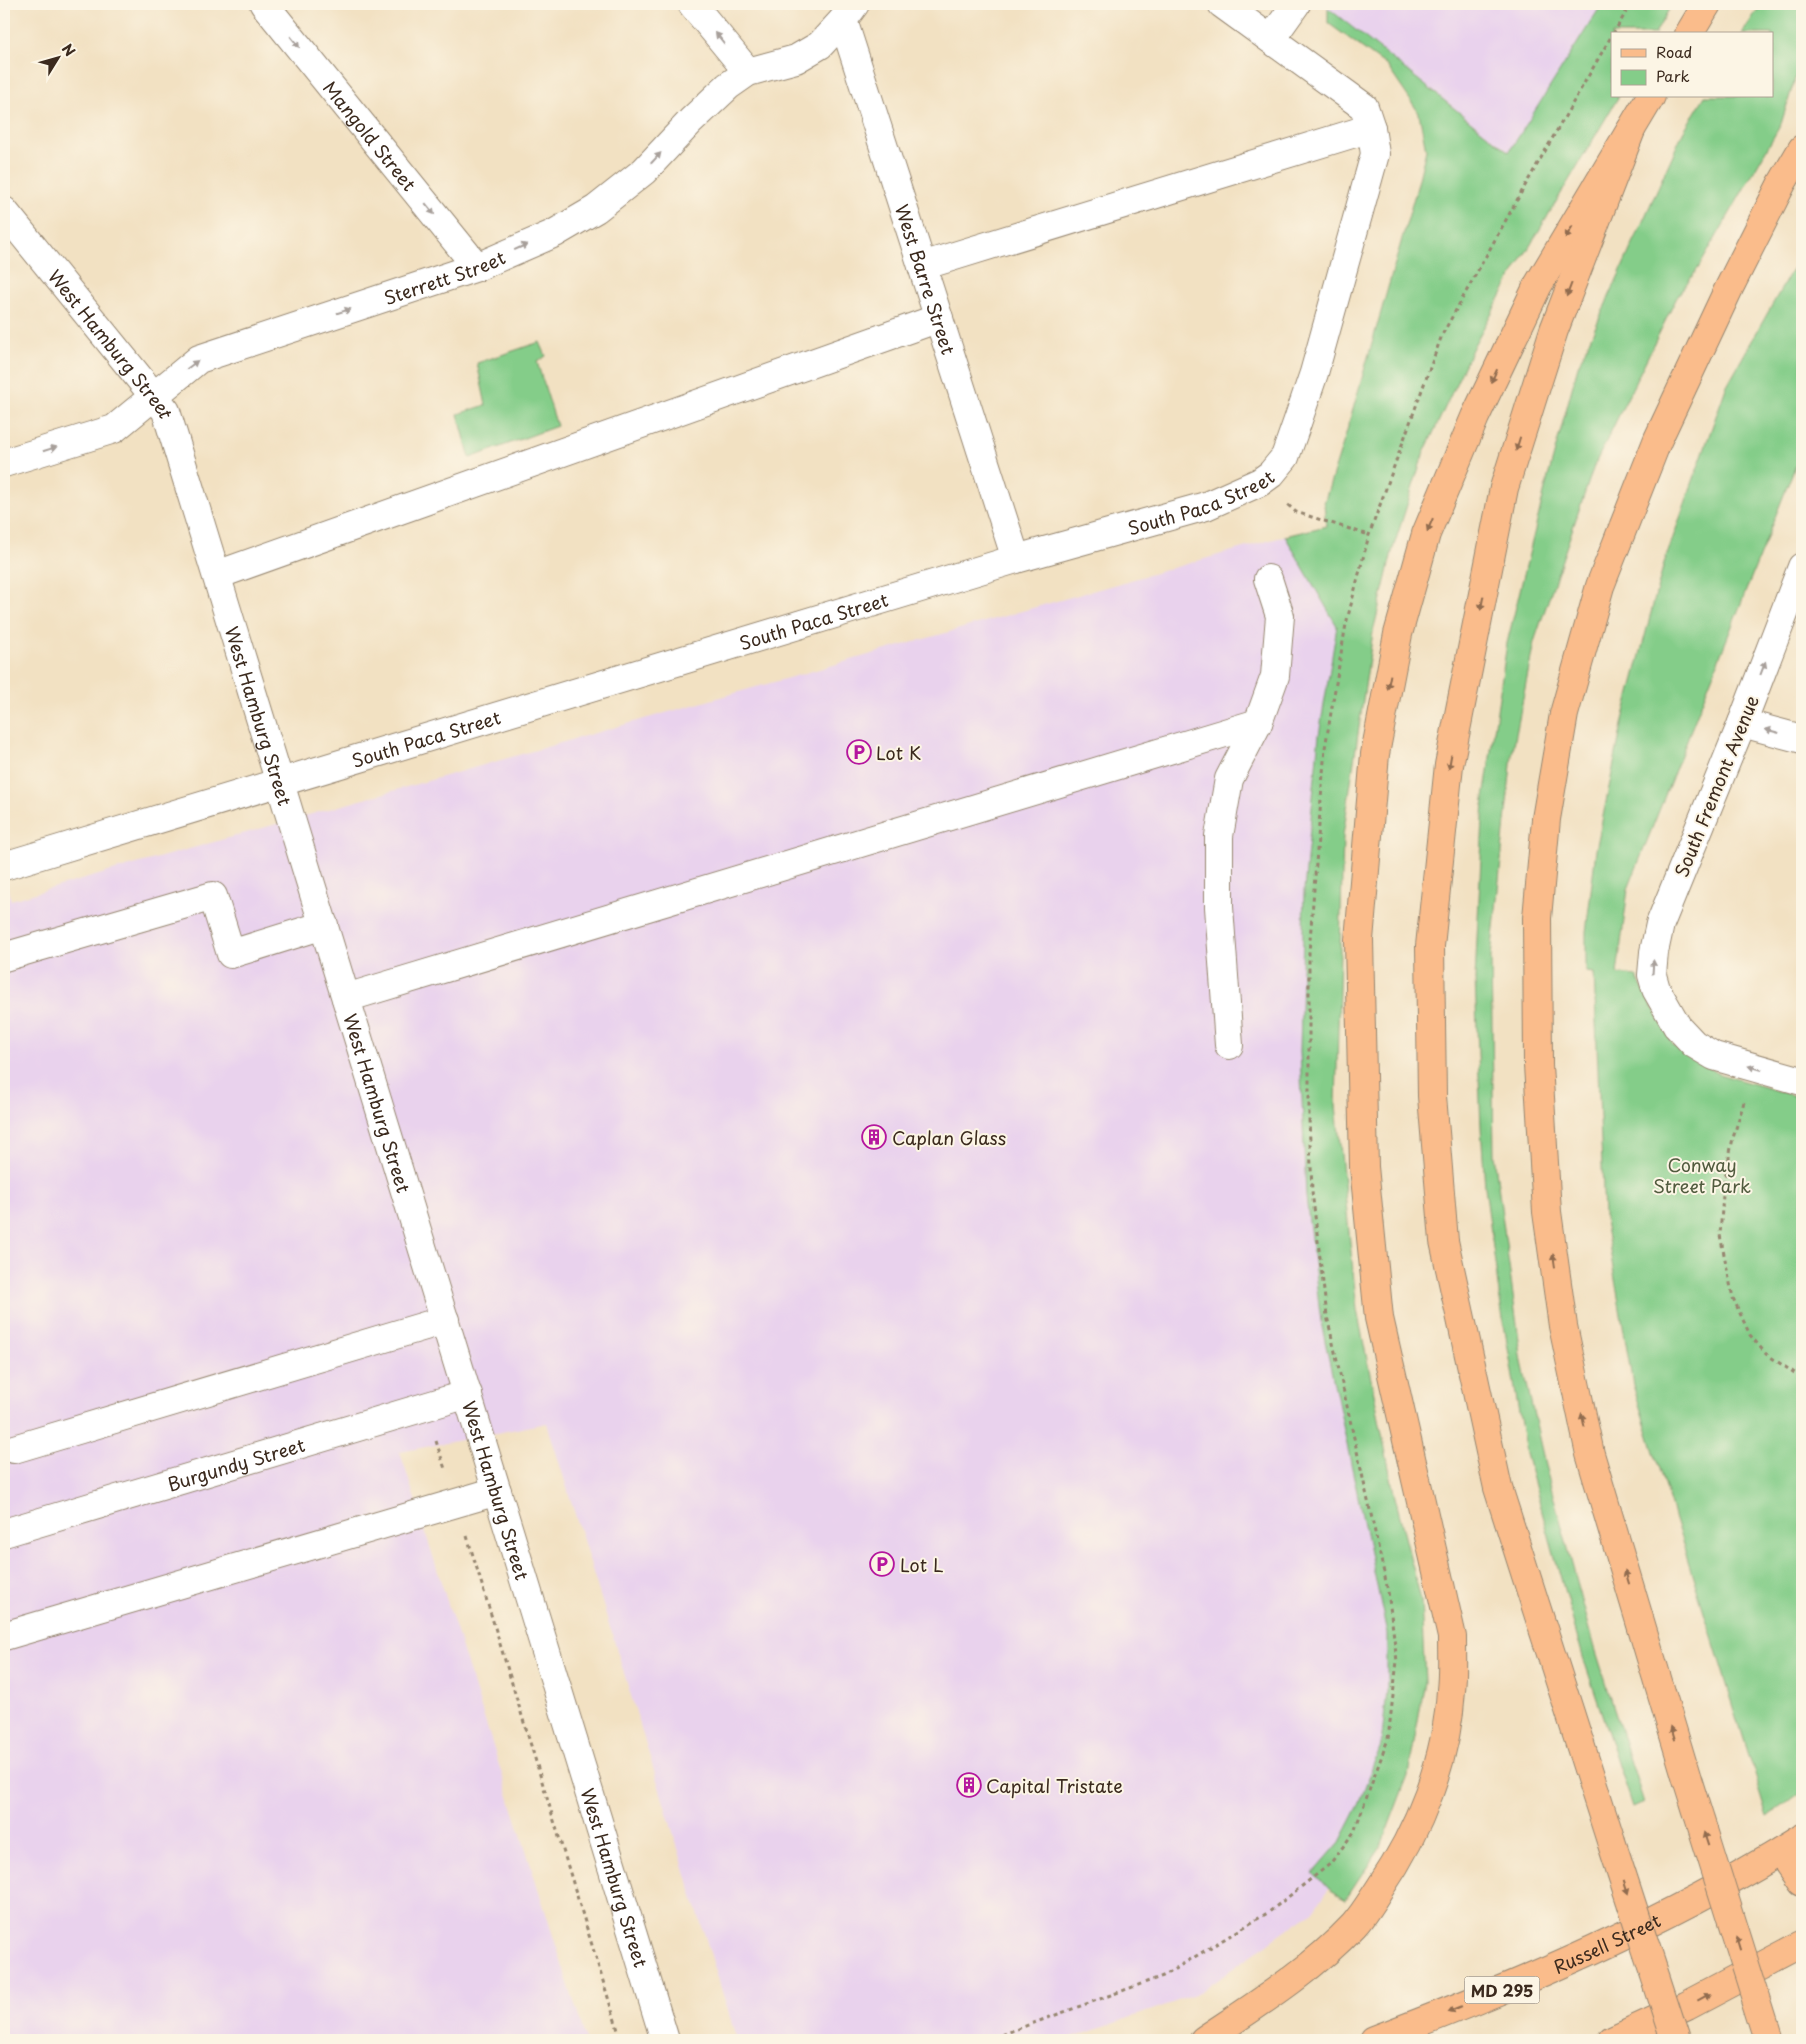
<svg xmlns="http://www.w3.org/2000/svg" width="1806" height="2044" font-family="'Playpen Sans',sans-serif">
<style>
.built{fill:#e9d2ed}
.green{fill:#84cd89;stroke:#607c54}
.lines{fill:none;stroke-linecap:round;stroke-linejoin:round}
.minor-casing{stroke:#968670;stroke-width:30}
.major-casing{stroke:#968670;stroke-width:30}
.highway-casing{stroke:#968670;stroke-width:30}
.path{stroke:#968670;stroke-width:3;stroke-dasharray:4 4;stroke-linecap:butt}
.minor{stroke:#fff;stroke-width:28}
.major{stroke:#fabc8b;stroke-width:28}
.highway{stroke:#fabc8b;stroke-width:28}
.highway-bridge-casing{stroke:#968670;stroke-width:30;stroke-linecap:butt}
.highway-bridge{stroke:#fabc8b;stroke-width:28}
.oneway{fill:#a79f9a}
.oneway2{fill:#916c4f}
.labels{text-anchor:middle;dominant-baseline:central;stroke-width:4;stroke-linejoin:round;paint-order:stroke}
.shield{fill:#fcf5e5;stroke:#75675a;stroke-width:1}
.shield-label{font-size:16px;font-weight:bold;fill:#3b2a1e}
.street-label{font-size:18px;fill:#3b2a1e;stroke:#fcf5e5}
.poi-label{font-size:18px;fill:#3b2a1e;stroke:#fcf5e5;text-anchor:start}
.park-label{font-size:18px;fill:#515b3e;stroke:#fcf5e5}
</style>
<rect width="100%" height="100%" fill="#fcf5e5"/>
<filter id="ink" filterUnits="userSpaceOnUse"><feTurbulence type="fractalNoise" baseFrequency=".02" numOctaves="2"/><feDisplacementMap in="SourceGraphic" scale="10" xChannelSelector="R" yChannelSelector="G"/><feConvolveMatrix kernelMatrix="1 2 1 2 8 2 1 2 1" color-interpolation-filters="sRGB"/></filter>
<filter id="wash" filterUnits="userSpaceOnUse"><feTurbulence type="fractalNoise" baseFrequency=".0096" numOctaves="4" result="noise"/><feDisplacementMap in="SourceGraphic" scale="20" xChannelSelector="R" yChannelSelector="G"/><feGaussianBlur stdDeviation="1.12" result="paint"/><feColorMatrix in="noise" values="0 0 0 0 0 0 0 0 0 0 0 0 0 0 0 0 0 1.4 0 .05"/><feComposite in="paint" operator="in"/></filter>
<g filter="url(#wash)">
<rect width="100%" height="100%" fill="#f2e1c2"/>
<g class="built">
<polygon points="1323,4 1602,4 1510,152"/>
<polygon points="1285,536 1337,626 1319,735 1304,890 1306,1196 1321,1322 1387,1633 1387,1692 1381,1745 1358,1807 1340,1842 1314,1872 1329,1889 1310,1914 1195,1995 1066,2040 737,2040 547,1423 400,1452 586,2040 4,2040 4,876 11,900"/>
</g>
<g class="green">
<polygon points="1602,4 1672,4 1655,34 1612,34 1612,96 1619,96 1512,276 1474,345 1423,455 1392,552 1373,632 1343,836 1336,1105 1357,1310 1394,1493 1421,1600 1425,1682 1408,1775 1381,1846 1346,1899 1329,1889 1314,1872 1340,1842 1358,1807 1381,1745 1387,1692 1387,1633 1321,1322 1306,1196 1300,1051 1304,890 1319,735 1337,626 1285,536 1326,526 1324,503 1345,437 1417,187 1426,150 1419,113 1387,66 1328,23 1328,8 1509,152"/>
<polygon points="1761,4 1802,4 1802,56 1781,124 1699,267 1678,295 1594,466 1534,642 1512,755 1491,957 1494,1155 1522,1362 1546,1469 1595,1648 1644,1803 1633,1808 1583,1657 1526,1454 1500,1301 1485,1187 1481,1127 1475,979 1484,798 1507,643 1548,477 1578,366 1683,132 1705,96 1772,96 1772,34 1742,34"/>
<polygon points="1802,252 1802,449 1628,889 1617,974 1636,976 1673,1045 1719,1074 1802,1098 1802,1792 1768,1816 1633,1385 1604,1215 1594,973 1586,972 1586,932 1596,850 1623,720 1664,563 1727,385"/>
<polygon points="540,342 546,356 537,362 557,426 470,458 458,414 486,405 477,363"/>
</g>
</g>
<g filter="url(#ink)">
<g class="lines">
<g class="minor-casing">
<g id="minor">
<path id="s1" d="M264 4 477 267"/>
<polyline points="692,4 748,72"/>
<path id="s2" d="M855 4 843 20 1016 559"/>
<polyline points="1271,39 1296,4"/>
<path id="s3" d="M4 211 166 411 665 2040"/>
<polyline points="922,266 1371,128"/>
<path id="s4" d="M4 463 114 429 199 359 477 267 555 233 596 209 644 171 691 121 728 86 748 72 796 59 820 45 843 20"/>
<polyline points="1802,567 1742,723 1660,924 1654,952 1652,975 1656,989 1677,1026 1694,1044 1714,1056 1802,1081"/>
<polyline points="217,575 939,318"/>
<polyline points="1742,723 1802,739"/>
<path id="s5" d="M4 866 1016 559 1206 506 1260 482 1271 474 1285 457 1297 423 1314 373 1375 154 1371 128 1364 107 1222 4"/>
<polyline points="4,957 213,896 231,954 324,925"/>
<polyline points="346,998 1258,723"/>
<polyline points="1229,1045 1219,907 1219,836 1229,779 1258,723 1275,676 1280,616 1268,579"/>
<polyline points="14,1449 445,1320"/>
<path id="s6" d="M4 1533 468 1394"/>
<polyline points="4,1636 497,1491"/>
</g>
</g>
<g class="major-casing">
<g id="major">
<polyline points="1689,34 1707,4"/>
<polyline points="1781,1851 1802,1882"/>
<path d="M1204 2040C1256 2005 1311 1971 1354 1925 1364 1914 1372 1900 1380 1888 1419 1831 1447 1760 1451 1690 1453 1673 1452 1655 1452 1637L1379 1318 1364 1167 1359 940 1375 754 1398 634 1426 534 1475 417 1538 285 1651 96"/>
<path id="s7" d="M1374 2040C1522 1984 1668 1922 1802 1838"/>
<polyline points="1612,2040 1686,2006 1802,1945"/>
</g>
</g>
<g class="highway-casing">
<g id="highway">
<polyline points="1687,1779 1590,1454 1563,1326 1547,1212 1538,1065 1537,918 1546,819 1564,714 1600,586 1658,439 1729,288 1782,183 1802,149"/>
<polyline points="1611,1841 1498,1488 1444,1241 1432,1096 1430,946 1449,765 1504,488 1554,330 1631,130"/>
</g>
</g>
<g class="path">
<polyline points="1613,34 1631,4"/>
<polyline points="1288,505 1296,512 1369,535"/>
<polyline points="1744,1102 1733,1138 1724,1182 1720,1235 1733,1298 1750,1335 1766,1354 1802,1378"/>
<polyline points="436,1441 445,1469"/>
<polyline points="467,1536 621,2040"/>
<polyline points="987,2040 1163,1976 1269,1912 1330,1864 1354,1832 1388,1739 1397,1661 1388,1591 1327,1316 1312,1191 1309,1118 1309,953 1325,748 1346,624 1369,535 1442,335 1526,184 1612,35"/>
</g>
<use href="#minor" class="minor"/>
<use href="#major" class="major"/>
<use href="#highway" class="highway"/>
<g class="highway-bridge-casing">
<g id="highway-bridge">
<polyline points="1687,1779 1769,2040"/>
<polyline points="1611,1841 1676,2040"/>
</g>
</g>
<use href="#highway-bridge" class="highway-bridge"/>
</g>
<defs><path id="oneway-solid" d="M-6-.8H1V-3.2L6.5 0L1 3.2V.8H-6Z" transform="scale(1.25)"/></defs>
<g class="oneway">
<use href="#oneway-solid" transform="translate(720 38) rotate(-129)"/>
<use href="#oneway-solid" transform="translate(295 42) rotate(51)"/>
<use href="#oneway-solid" transform="translate(656 158) rotate(-47)"/>
<use href="#oneway-solid" transform="translate(430 209) rotate(51)"/>
<use href="#oneway-solid" transform="translate(521 247) rotate(-24)"/>
<use href="#oneway-solid" transform="translate(344 311) rotate(-18)"/>
<use href="#oneway-solid" transform="translate(192 365) rotate(-37)"/>
<use href="#oneway-solid" transform="translate(50 449) rotate(-18)"/>
<use href="#oneway-solid" transform="translate(1763 668) rotate(-69)"/>
<use href="#oneway-solid" transform="translate(1772 731) rotate(-165)"/>
<use href="#oneway-solid" transform="translate(1653 967) rotate(-86)"/>
<use href="#oneway-solid" transform="translate(1755 1068) rotate(-164)"/>
</g>
<g class="oneway2">
<use href="#oneway-solid" transform="translate(1569 232) rotate(121)"/>
<use href="#oneway-solid" transform="translate(1569 290) rotate(111)"/>
<use href="#oneway-solid" transform="translate(1494 376) rotate(115)"/>
<use href="#oneway-solid" transform="translate(1518 444) rotate(107)"/>
<use href="#oneway-solid" transform="translate(1430 525) rotate(113)"/>
<use href="#oneway-solid" transform="translate(1482 603) rotate(101)"/>
<use href="#oneway-solid" transform="translate(1389 682) rotate(101)"/>
<use href="#oneway-solid" transform="translate(1450 762) rotate(100)"/>
<use href="#oneway-solid" transform="translate(1554 1261) rotate(-98)"/>
<use href="#oneway-solid" transform="translate(1583 1420) rotate(-102)"/>
<use href="#oneway-solid" transform="translate(1627 1577) rotate(-107)"/>
<use href="#oneway-solid" transform="translate(1673 1733) rotate(-107)"/>
<use href="#oneway-solid" transform="translate(1706 1839) rotate(-108)"/>
<use href="#oneway-solid" transform="translate(1626 1887) rotate(72)"/>
<use href="#oneway-solid" transform="translate(1739 1943) rotate(-107)"/>
<use href="#oneway-solid" transform="translate(1704 1997) rotate(-28)"/>
<use href="#oneway-solid" transform="translate(1455 2009) rotate(158)"/>
</g>
</g>
<defs>
<g id="parking-ring" transform="scale(1.25)"><circle r="9.5" fill="#fcf5e5" stroke="#b5179e" stroke-width="1.5"/><path d="M-3.5-5.5H1a3.5 3.5 0 0 1 0 7H-1V5.5H-3.5ZM-1-3.4V-.6H.8a1.4 1.4 0 0 0 0-2.8Z" fill="#b5179e"/></g>
<g id="building-ring" transform="scale(1.25)"><circle r="9.5" fill="#fcf5e5" stroke="#b5179e" stroke-width="1.5"/><path d="M-4-6H4V6H1V3H-1V6H-4ZM-2.5-4.3h1.7v1.8h-1.7ZM.8-4.3h1.7v1.8H.8ZM-2.5-1h1.7V.8h-1.7ZM.8-1h1.7V.8H.8Z" fill="#b5179e"/></g>
</defs>
<g fill-rule="evenodd">
<use href="#parking-ring" x="859" y="752"/>
<use href="#building-ring" x="874" y="1137"/>
<use href="#parking-ring" x="882" y="1564"/>
<use href="#building-ring" x="969" y="1785"/>
</g>
<g class="labels">
<rect class="shield" x="1464.5" y="1976.5" width="75" height="27" rx="4"/>
<g class="shield-label">
<text x="1502" y="1990">MD 295</text>
</g>
<g class="street-label">
<text stroke="none"><textPath href="#s1" startOffset="169">Mangold Street</textPath></text>
<text stroke="none"><textPath href="#s4" startOffset="484">Sterrett Street</textPath></text>
<text stroke="none"><textPath href="#s2" startOffset="292">West Barre Street</textPath></text>
<text stroke="none"><textPath href="#s3" startOffset="171">West Hamburg Street</textPath></text>
<text stroke="none"><textPath href="#s5" startOffset="1251">South Paca Street</textPath></text>
<text stroke="none"><textPath href="#s5" startOffset="846">South Paca Street</textPath></text>
<text stroke="none"><textPath href="#s3" startOffset="576">West Hamburg Street</textPath></text>
<text stroke="none"><textPath href="#s5" startOffset="441">South Paca Street</textPath></text>
<text transform="translate(1716 786) rotate(-68)">South Fremont Avenue</text>
<text stroke="none"><textPath href="#s3" startOffset="981">West Hamburg Street</textPath></text>
<text stroke="none"><textPath href="#s6" startOffset="242">Burgundy Street</textPath></text>
<text stroke="none"><textPath href="#s3" startOffset="1386">West Hamburg Street</textPath></text>
<text stroke="none"><textPath href="#s3" startOffset="1791">West Hamburg Street</textPath></text>
<text stroke="none"><textPath href="#s7" startOffset="252">Russell Street</textPath></text>
</g>
<g class="poi-label">
<text x="876" y="752">Lot K</text>
<text x="892" y="1137">Caplan Glass</text>
<text x="900" y="1564">Lot L</text>
<text x="986" y="1785">Capital Tristate</text>
</g>
<g class="park-label">
<text x="1702" y="1164">Conway<tspan x="1702" dy="21">Street Park</tspan></text>
</g>
</g>
<rect width="1806" height="2044" fill="none" stroke="#fcf5e5" stroke-width="20"/>
<rect x="1611" y="32" width="162" height="65" fill="#fcf5e5" stroke="#afa495"/>
<rect x="1621" y="49" width="25" height="8" fill="#fabc8b" stroke="#afa495"/>
<text x="1656" y="58" font-size="15" fill="#3b2a1e">Road</text>
<rect x="1621" y="70" width="25" height="15" fill="#84cd89" stroke="#afa495"/>
<text x="1656" y="82" font-size="15" fill="#3b2a1e">Park</text>
<g transform="translate(58 58) rotate(53)" stroke="#fcf5e5" stroke-width="4" paint-order="stroke">
<path d="M0-4L9 19L0 12L-9 19Z" fill="#3b2a1e"/>
<text y="-8" font-size="14" font-weight="bold" text-anchor="middle" fill="#3b2a1e">N</text>
</g>
</svg>
